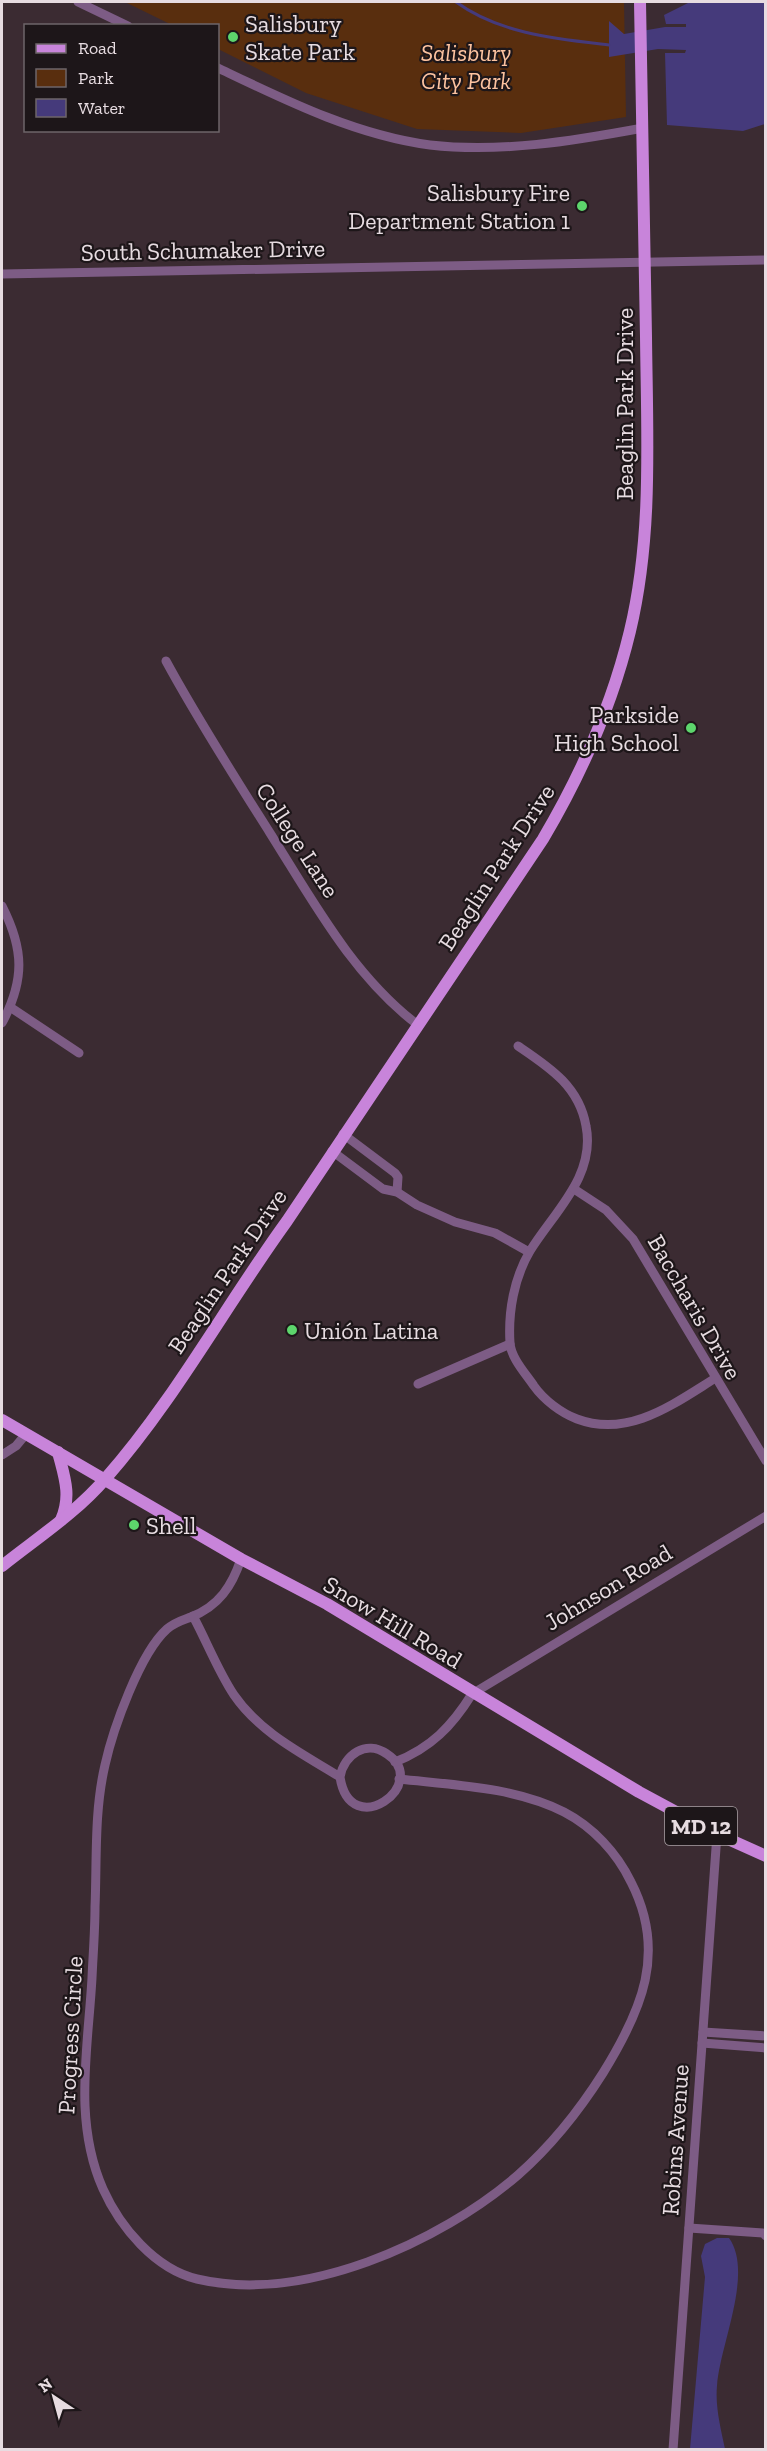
<svg xmlns="http://www.w3.org/2000/svg" width="767" height="2451" font-family="'Zilla Slab',serif">
<style>
.green{fill:#592e0e}
.water{fill:#453a7b}
.lines{fill:none;stroke-linecap:round;stroke-linejoin:round}
.stream{stroke:#453a7b;stroke-width:3}
.minor{stroke:#7d5c85;stroke-width:9}
.major{stroke:#c884da;stroke-width:12}
.poi-dot{fill:#5dd56c;stroke:#1d1619;stroke-width:2}
.labels{text-anchor:middle;dominant-baseline:central;stroke-width:4.5;stroke-linejoin:round;paint-order:stroke}
.shield{fill:#1d1619;stroke:#aaa1a5;stroke-width:1.5}
.shield-label{font-size:22px;font-weight:bold;fill:#e7dce1}
.poi-label{font-size:24px;fill:#e7dce1;stroke:#1d1619;text-anchor:start}
.park-label{font-size:24px;font-style:italic;fill:#fdc3a0;stroke:#1d1619}
.street-label{font-size:24px;fill:#e7dce1;stroke:#1d1619}
</style>
<rect width="100%" height="100%" fill="#3b2b32"/>
<polygon class="green" points="125,2 624,2 626,117 521,133 417,129 306,93 218,49 218,26 172,25"/>
<g class="water">
<polygon points="690,2 765,2 765,124 743,131 667,125 665,53 685,53 686,50 658,49 609,57 609,21 624,34 665,27 686,27 686,24 666,24 664,15"/>
<path d="M717 2238H729C754 2273 720 2344 717 2386 715 2407 721 2429 725 2449H690L705 2277 701 2256 705 2244Z"/>
</g>
<g class="lines">
<path class="stream" d="M456 2C500 34 557 39 609 45"/>
<g class="minor">
<polyline points="78,2 128,26"/>
<path d="M218 68C285 100 355 135 430 145 501 153 573 141 643 128"/>
<polyline points="2,274 766,260"/>
<path d="M166 661C198 720 234 776 270 833 313 901 353 976 418 1025"/>
<path d="M2 906C24 949 25 980 2 1023"/>
<polyline points="10,1007 79,1053"/>
<path d="M518 1046C549 1067 579 1086 586 1126 596 1176 554 1212 530 1251 514 1278 508 1312 510 1343 511 1358 526 1374 534 1386 544 1400 561 1413 577 1419 628 1438 672 1405 714 1379"/>
<polyline points="343,1134 395,1173 398,1177 397,1192"/>
<polyline points="332,1151 383,1189 397,1192 417,1205 455,1222 495,1233 529,1252"/>
<polyline points="574,1189 606,1210 633,1239 766,1461"/>
<polyline points="418,1384 510,1344"/>
<polyline points="2,1455 16,1446 26,1434"/>
<path d="M241 1559C232 1586 219 1606 191 1617 183 1620 175 1622 167 1629 140 1653 113 1729 105 1765 94 1812 97 1860 95 1907 95 1931 93 1955 92 1978 88 2050 73 2121 103 2189 120 2227 155 2269 197 2279 303 2304 439 2243 518 2175 552 2145 579 2111 603 2073 642 2010 667 1952 631 1882 617 1853 593 1827 564 1812 515 1787 454 1785 399 1779"/>
<path d="M193 1616C207 1642 218 1671 234 1695 260 1733 303 1754 340 1777 350 1843 432 1784 387 1754 366 1739 344 1755 340 1777"/>
<path d="M395 1762C431 1748 452 1726 472 1694L766 1516"/>
<polyline points="703,2032 766,2036"/>
<polyline points="702,2043 766,2048"/>
<polyline points="689,2228 763,2233 766,2236"/>
<polyline points="673,2450 717,1834"/>
</g>
<g class="major">
<polyline points="2,1420 241,1559 327,1604 639,1792 717,1834 766,1856"/>
<path d="M58 1452C64 1476 72 1495 61 1520"/>
<path d="M2 1566C37 1538 76 1513 106 1478 174 1401 226 1305 287 1221L543 839C582 773 612 706 630 631 653 535 647 435 646 337 644 225 643 113 640 2"/>
</g>
</g>
<g class="poi-dot">
<circle cx="233" cy="37" r="6"/>
<circle cx="582" cy="206" r="6"/>
<circle cx="691" cy="728" r="6"/>
<circle cx="292" cy="1330" r="6"/>
<circle cx="134" cy="1525" r="6"/>
</g>
<g class="labels">
<rect class="shield" x="665" y="1807" width="72" height="38" rx="4.5"/>
<g class="shield-label">
<text x="701" y="1826">MD 12</text>
</g>
<g class="poi-label">
<text x="245" y="23">Salisbury<tspan x="245" dy="28">Skate Park</tspan></text>
<text x="570" y="192" text-anchor="end">Salisbury Fire<tspan x="570" dy="28">Department Station 1</tspan></text>
<text x="679" y="714" text-anchor="end">Parkside<tspan x="679" dy="28">High School</tspan></text>
<text x="304" y="1330">Unión Latina</text>
<text x="146" y="1525">Shell</text>
</g>
<g class="park-label">
<text x="466" y="52">Salisbury<tspan x="466" dy="28">City Park</tspan></text>
</g>
<g class="street-label">
<text transform="translate(203 250) rotate(-1)">South Schumaker Drive</text>
<text transform="translate(624 404) rotate(-90)">Beaglin Park Drive</text>
<text transform="translate(298 840) rotate(57)">College Lane</text>
<text transform="translate(496 867) rotate(-57)">Beaglin Park Drive</text>
<text transform="translate(227 1271) rotate(-56)">Beaglin Park Drive</text>
<text transform="translate(695 1307) rotate(60)">Baccharis Drive</text>
<text transform="translate(608 1587) rotate(-31)">Johnson Road</text>
<text transform="translate(393 1622) rotate(31)">Snow Hill Road</text>
<text transform="translate(70 2035) rotate(-87)">Progress Circle</text>
<text transform="translate(675 2140) rotate(-86)">Robins Avenue</text>
</g>
</g>
<rect width="767" height="2451" fill="none" stroke="#e7dce1" stroke-width="6"/>
<rect x="24" y="24" width="195" height="108" fill="#1d1619" stroke="#6e6569" stroke-width="1.5"/>
<rect x="36" y="44" width="30" height="9" fill="#c884da" stroke="#6e6569" stroke-width="1.5"/>
<text x="78" y="54" font-size="18" fill="#e7dce1">Road</text>
<rect x="36" y="69" width="30" height="18" fill="#592e0e" stroke="#6e6569" stroke-width="1.5"/>
<text x="78" y="84" font-size="18" fill="#e7dce1">Park</text>
<rect x="36" y="99" width="30" height="18" fill="#453a7b" stroke="#6e6569" stroke-width="1.5"/>
<text x="78" y="114" font-size="18" fill="#e7dce1">Water</text>
<g transform="translate(54 2397) rotate(324)" stroke="#1d1619" stroke-width="4.5" paint-order="stroke">
<path d="M0-4.5L10 22L0 15L-10 22Z" fill="#e7dce1"/>
<text y="-9" font-size="16" font-weight="bold" text-anchor="middle" fill="#e7dce1">N</text>
</g>
</svg>
